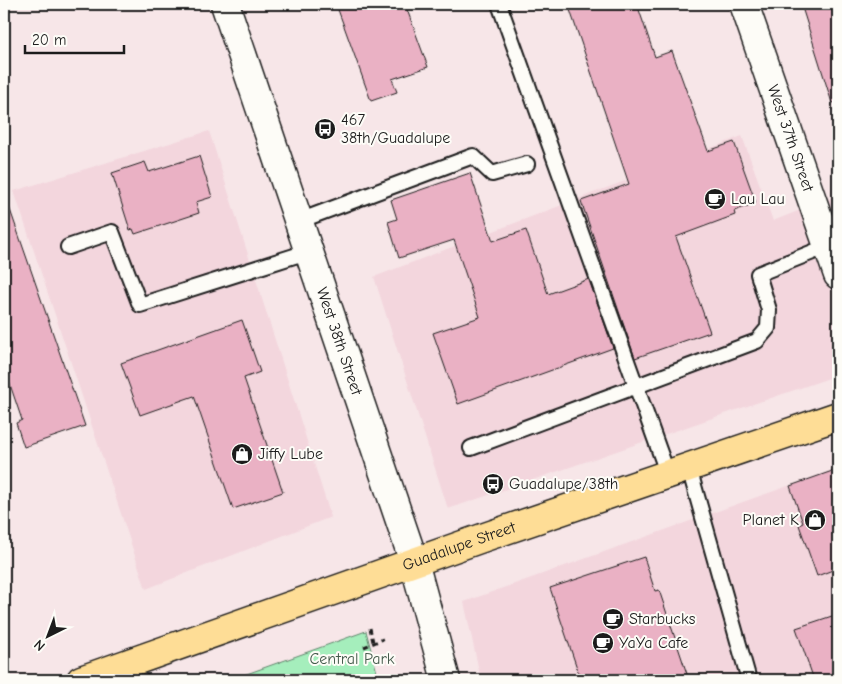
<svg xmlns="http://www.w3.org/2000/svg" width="842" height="684" font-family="'Comic Neue',sans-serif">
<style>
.built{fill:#f3d6dd}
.green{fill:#a5eebc;stroke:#60856c}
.building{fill:#eab1c4;stroke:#1c1c1c}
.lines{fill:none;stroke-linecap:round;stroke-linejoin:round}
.service-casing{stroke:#1c1c1c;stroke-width:18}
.minor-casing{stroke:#1c1c1c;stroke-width:31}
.tertiary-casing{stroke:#1c1c1c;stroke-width:31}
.secondary-casing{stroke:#1c1c1c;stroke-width:31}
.primary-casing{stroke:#1c1c1c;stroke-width:31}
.path{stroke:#1c1c1c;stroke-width:3;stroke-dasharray:5 4;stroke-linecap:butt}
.service{stroke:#fdfcf7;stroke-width:14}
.minor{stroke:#fdfcf7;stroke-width:28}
.tertiary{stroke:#fdfcf7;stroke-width:28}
.secondary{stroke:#fdfcf7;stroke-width:28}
.primary{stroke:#fedd96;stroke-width:28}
.labels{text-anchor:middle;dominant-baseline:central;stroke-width:4;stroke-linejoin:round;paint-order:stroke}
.poi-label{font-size:16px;fill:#1c1c1c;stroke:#fdfcf7;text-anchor:start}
.street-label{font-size:16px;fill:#1c1c1c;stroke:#fdfcf7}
.park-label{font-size:16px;fill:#455b4c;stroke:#fdfcf7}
</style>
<rect width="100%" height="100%" fill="#f7e6e8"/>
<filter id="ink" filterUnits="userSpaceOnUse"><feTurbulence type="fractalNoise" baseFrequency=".02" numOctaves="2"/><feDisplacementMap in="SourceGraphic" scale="10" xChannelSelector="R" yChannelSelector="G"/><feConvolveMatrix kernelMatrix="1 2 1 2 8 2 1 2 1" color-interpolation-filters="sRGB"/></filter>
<g filter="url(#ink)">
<g class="built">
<polygon points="209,131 331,517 146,589 14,191"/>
<polygon points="742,136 773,221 838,195 838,375 448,509 374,277"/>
<polygon points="838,468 838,680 481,680 464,602"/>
</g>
<polygon class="green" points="366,631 379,680 230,680"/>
<g class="building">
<polygon points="336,4 405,4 428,67 392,79 397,92 371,101"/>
<polygon points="568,4 637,4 655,57 672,51 708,151 734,142 756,203 734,211 735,215 676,237 710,332 635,358 581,201 629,184"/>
<polygon points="801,4 838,4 838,102 832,103"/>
<polygon points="199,156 212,197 196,202 199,213 135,234 133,229 130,230 112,173 145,162 149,172"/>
<polygon points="470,173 493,241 526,230 548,294 589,279 613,348 458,404 433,333 480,317 454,240 399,258 388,222 397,219 391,200"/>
<polygon points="8,204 85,426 24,447 16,423 22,420 4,367 4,205"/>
<polygon points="242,320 260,372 244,378 283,492 233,509 194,396 140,415 121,363"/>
<polygon points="838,469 838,568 817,576 799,525 803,523 790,486"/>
<polygon points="644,557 655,591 659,590 689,680 581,680 550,588"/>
<polygon points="838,614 838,680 814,680 796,628"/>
</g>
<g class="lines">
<g class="service-casing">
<g id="service">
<polyline points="499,4 668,475"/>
<polyline points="299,221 473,156 492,174 527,164"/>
<polyline points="68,247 112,232 140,305 310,251"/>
<polyline points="471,448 757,341 768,328 769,310 758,274 828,246"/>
<polyline points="689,468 749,680"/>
</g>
</g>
<g class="minor-casing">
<g id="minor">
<path id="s1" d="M744 4 838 275"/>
</g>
</g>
<g class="tertiary-casing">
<g id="tertiary">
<path id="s2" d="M225 4 414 562"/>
</g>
</g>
<g class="secondary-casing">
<polyline id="secondary" points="414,562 446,680"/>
</g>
<g class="primary-casing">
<g id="primary">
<path id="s3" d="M81 680 485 537 838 416"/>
</g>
</g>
<g class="path">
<polyline points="370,628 373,642"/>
<polyline points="364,647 383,639"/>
<polyline points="324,680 328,673"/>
</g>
<use href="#service" class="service"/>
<use href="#minor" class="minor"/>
<use href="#tertiary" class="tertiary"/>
<use href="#secondary" class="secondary"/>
<use href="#primary" class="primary"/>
</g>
</g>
<defs>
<g id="bus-disc" transform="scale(1.125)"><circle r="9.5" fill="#1c1c1c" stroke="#fdfcf7"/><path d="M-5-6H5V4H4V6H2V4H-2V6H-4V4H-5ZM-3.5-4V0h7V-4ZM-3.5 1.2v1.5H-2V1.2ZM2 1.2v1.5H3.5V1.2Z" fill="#fff"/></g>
<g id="cafe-disc" transform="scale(1.125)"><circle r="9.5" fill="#1c1c1c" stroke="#fdfcf7"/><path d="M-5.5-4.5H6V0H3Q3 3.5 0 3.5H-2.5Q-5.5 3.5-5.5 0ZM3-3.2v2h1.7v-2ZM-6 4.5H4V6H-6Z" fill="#fff"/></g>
<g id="shop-disc" transform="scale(1.125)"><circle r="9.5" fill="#1c1c1c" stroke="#fdfcf7"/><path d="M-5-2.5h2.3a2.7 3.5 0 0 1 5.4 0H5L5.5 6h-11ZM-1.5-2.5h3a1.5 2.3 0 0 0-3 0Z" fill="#fff"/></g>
</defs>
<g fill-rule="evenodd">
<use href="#bus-disc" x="325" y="129"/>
<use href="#cafe-disc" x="715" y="199"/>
<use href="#shop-disc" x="242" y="454"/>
<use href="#bus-disc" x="493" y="484"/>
<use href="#shop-disc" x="815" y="520"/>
<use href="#cafe-disc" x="613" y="619"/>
<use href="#cafe-disc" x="603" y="643"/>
</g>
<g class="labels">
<g class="poi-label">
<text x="341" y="120">467<tspan x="341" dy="18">38th/Guadalupe</tspan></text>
<text x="731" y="199">Lau Lau</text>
<text x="258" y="454">Jiffy Lube</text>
<text x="509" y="484">Guadalupe/38th</text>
<text x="799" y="520" text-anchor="end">Planet K</text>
<text x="629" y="619">Starbucks</text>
<text x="619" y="643">YaYa Cafe</text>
</g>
<g class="street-label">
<text stroke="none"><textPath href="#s1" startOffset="142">West 37th Street</textPath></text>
<text stroke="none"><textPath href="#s2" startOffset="356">West 38th Street</textPath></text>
<text stroke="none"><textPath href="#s3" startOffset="401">Guadalupe Street</textPath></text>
</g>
<g class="park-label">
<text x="352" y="659">Central Park</text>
</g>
</g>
<rect width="842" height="684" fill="none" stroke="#fdfcf7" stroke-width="20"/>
<rect x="10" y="10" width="822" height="664" fill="none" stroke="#1c1c1c" stroke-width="2" filter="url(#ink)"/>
<g transform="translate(48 636) rotate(222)" stroke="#fdfcf7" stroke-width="4" paint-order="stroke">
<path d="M0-4L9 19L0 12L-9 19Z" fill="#1c1c1c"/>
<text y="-8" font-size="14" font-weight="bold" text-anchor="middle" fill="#1c1c1c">N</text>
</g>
<path d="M25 45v8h99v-8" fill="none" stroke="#1c1c1c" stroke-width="2.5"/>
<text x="32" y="45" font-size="15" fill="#1c1c1c" stroke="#fdfcf7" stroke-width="4" paint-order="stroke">20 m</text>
</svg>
